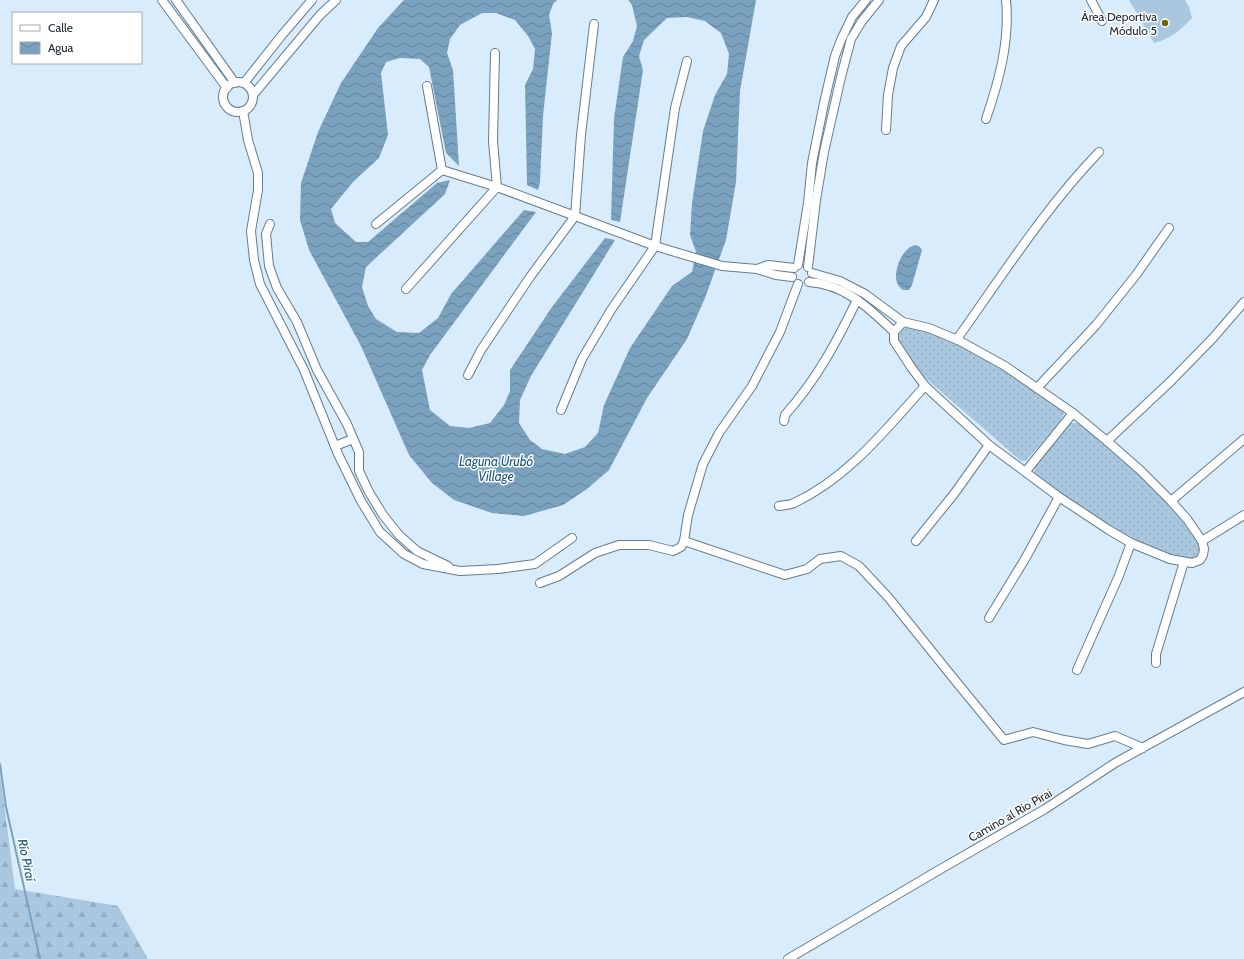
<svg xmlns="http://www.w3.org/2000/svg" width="1244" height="959" font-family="Cabin,sans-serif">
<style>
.grass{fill:url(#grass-dots)}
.forest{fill:url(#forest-firs)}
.pitch{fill:#a9c8df}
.water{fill:url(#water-waves)}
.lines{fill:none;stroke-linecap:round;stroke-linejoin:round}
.stream{stroke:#7aa2bf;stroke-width:2}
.minor-casing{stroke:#657c8d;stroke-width:10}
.minor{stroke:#fff;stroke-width:8}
.poi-dot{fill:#716800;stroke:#fff;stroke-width:1.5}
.labels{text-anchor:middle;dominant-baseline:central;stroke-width:3;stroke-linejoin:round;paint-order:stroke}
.poi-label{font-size:12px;fill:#212a31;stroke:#fff;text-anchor:end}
.street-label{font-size:12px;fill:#212a31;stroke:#fff}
.water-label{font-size:13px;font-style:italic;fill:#15577f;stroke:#fff}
</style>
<defs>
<pattern id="grass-dots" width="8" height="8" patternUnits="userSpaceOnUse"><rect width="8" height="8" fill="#a9c8df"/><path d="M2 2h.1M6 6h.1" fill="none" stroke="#91acc0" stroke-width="1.8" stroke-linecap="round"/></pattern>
<pattern id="forest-firs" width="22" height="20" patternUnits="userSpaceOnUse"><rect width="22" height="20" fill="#a9c8df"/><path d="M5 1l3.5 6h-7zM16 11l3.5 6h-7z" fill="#91acc0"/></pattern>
<pattern id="water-waves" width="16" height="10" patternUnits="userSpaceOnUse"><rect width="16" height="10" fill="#7aa2bf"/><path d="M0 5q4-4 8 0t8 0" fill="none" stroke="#64849c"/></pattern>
</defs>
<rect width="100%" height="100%" fill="#d8ecfc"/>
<g class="grass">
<path d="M910 326C967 342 1015 377 1062 410L1064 413 1060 422 1026 461H1021L922 375C916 368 895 343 899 333 901 329 906 327 910 326Z"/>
<path d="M1070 423H1079C1095 437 1219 535 1198 556 1178 577 1056 490 1036 476L1034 473 1036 463Z"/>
</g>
<polygon class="forest" points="0,772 15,889 118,906 148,959 0,959"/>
<path class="pitch" d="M1129 0H1185L1189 7 1192 18C1181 30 1170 39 1154 43Z"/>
<g class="water">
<polygon points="404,0 557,0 553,4 549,15 552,33 543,116 540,182 538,190 527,185 525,85 533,69 535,49 528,36 515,20 496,13 482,13 460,25 450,39 447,53 453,70 459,166 446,153 429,67 420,59 400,58 386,62 381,73 388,135 379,158 353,182 331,209 335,223 356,242 368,242 437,183 450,180 445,194 366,267 362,287 368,306 376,319 397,332 419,333 438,318 451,294 524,210 536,212 430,355 422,370 430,410 450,426 469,428 490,423 504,405 510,391 510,370 552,307 605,238 615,240 531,376 520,400 519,423 530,440 542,449 565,454 585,447 598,433 604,405 630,348 672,286 692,272 696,252 690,235 692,203 703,131 715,95 727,74 729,54 721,33 705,21 687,17 667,18 644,40 639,56 643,70 620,222 611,220 614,118 623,57 633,41 637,26 632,5 628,0 756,0 740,91 736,182 726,240 705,298 687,339 647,398 609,470 587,489 563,505 524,516 492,513 454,500 432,483 409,455 361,346 309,250 300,220 301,183 318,132 341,83 378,28"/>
<path d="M916 245 920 247 922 250 912 285 909 290H903C899 287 897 284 896 279 895 267 903 247 916 245Z"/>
</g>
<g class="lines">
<polyline class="stream" points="0,764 6,807 40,959"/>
<g class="minor-casing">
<g id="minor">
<polyline points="162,0 227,88"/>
<polyline points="176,0 235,83"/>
<polyline points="1091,0 1102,21"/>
<circle cx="238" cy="97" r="15"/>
<polyline points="244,83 282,35 312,0"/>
<polyline points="253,95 320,15 336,0"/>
<polyline points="243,111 248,140 258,173 258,190 251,231 254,260 260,284 304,370 338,454 361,501 380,532 404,554 423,564 460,571 498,569 535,564 572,538"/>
<path d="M986 119C999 81 1010 41 1006 0"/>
<polyline points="886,130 888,95 893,68 901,46 926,17 934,0"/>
<polyline points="442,170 497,187 575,216 655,246 722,266 757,269 776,275 792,277"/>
<polyline points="270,224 266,234 269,266 277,288 297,322 317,370 347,424 359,452 359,471 369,492 383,515 399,535 417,551 448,566"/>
<polyline points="376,224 442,170 427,86"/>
<polyline points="798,265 808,203 812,163 824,103 835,56 841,40 852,17 866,0"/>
<polyline points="808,267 816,200 824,152 841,77 851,39 862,21 879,0"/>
<polyline points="757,269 768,265 794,268"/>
<polyline points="812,273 840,281 865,294 903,322 929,328 960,341 1005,366 1073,413 1107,441 1140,470 1171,501 1187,519 1202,541 1204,549 1203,555 1200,560 1192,563 1170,559 1131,543 1109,530 1059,497 989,445 925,386 911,367 894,341 894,332 903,322"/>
<path d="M809 282C845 284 870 309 894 332"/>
<polyline points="406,289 497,187 493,141 495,53"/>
<path d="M957 339C1002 276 1045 208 1099 152"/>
<polyline points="468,375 481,350 530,277 575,216 581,135 594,24"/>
<polyline points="1037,388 1096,325 1136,275 1169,228"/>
<polyline points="561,410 582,359 611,310 655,246 675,108 687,61"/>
<path d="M784 421 785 415C817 379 836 343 857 300"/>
<polyline points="1107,441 1170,382 1213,338 1244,302"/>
<polyline points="335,446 353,439"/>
<polyline points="1026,471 1073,413"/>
<polyline points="1171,501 1244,439"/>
<path d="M779 506C784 505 790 505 794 503 848 478 886 429 925 386"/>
<polyline points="684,541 785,575 807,569 820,559 841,556 859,566 888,597 954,679 1004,740 1033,732 1064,740 1088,744 1115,736 1143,748"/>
<polyline points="916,541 954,494 989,445"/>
<polyline points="1202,541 1244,515"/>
<polyline points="540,583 559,576 595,553 619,545 649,545 673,551 681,547 684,541 688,515 703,464 719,433 752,386 780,332 798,284"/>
<polyline points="989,618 1025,559 1059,497"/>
<polyline points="1156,663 1156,654 1184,562"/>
<polyline points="1077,670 1118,578 1131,543"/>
<polyline points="788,959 939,870 1045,809 1115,763 1244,692"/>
</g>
</g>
<use href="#minor" class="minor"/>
</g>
<circle class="poi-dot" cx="1165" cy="23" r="4"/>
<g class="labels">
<g class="poi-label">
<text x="1157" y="16">Área Deportiva<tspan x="1157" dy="14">Módulo 5</tspan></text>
</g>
<g class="street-label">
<text transform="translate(1010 815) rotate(-30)">Camino al Rio Pirai</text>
</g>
<g class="water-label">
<text x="496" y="461">Laguna Urubó<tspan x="496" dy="15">Village</tspan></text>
<text transform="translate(27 860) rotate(78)">Río Piraí</text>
</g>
</g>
<rect x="12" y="12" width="130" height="52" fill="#ffffff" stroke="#a6aaad"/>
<rect x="20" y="25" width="20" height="6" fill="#ffffff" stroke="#a6aaad"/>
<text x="48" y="32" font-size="12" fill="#212a31">Calle</text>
<rect x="20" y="42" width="20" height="12" fill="url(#water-waves)" stroke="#a6aaad"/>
<text x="48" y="52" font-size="12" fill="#212a31">Agua</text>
</svg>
